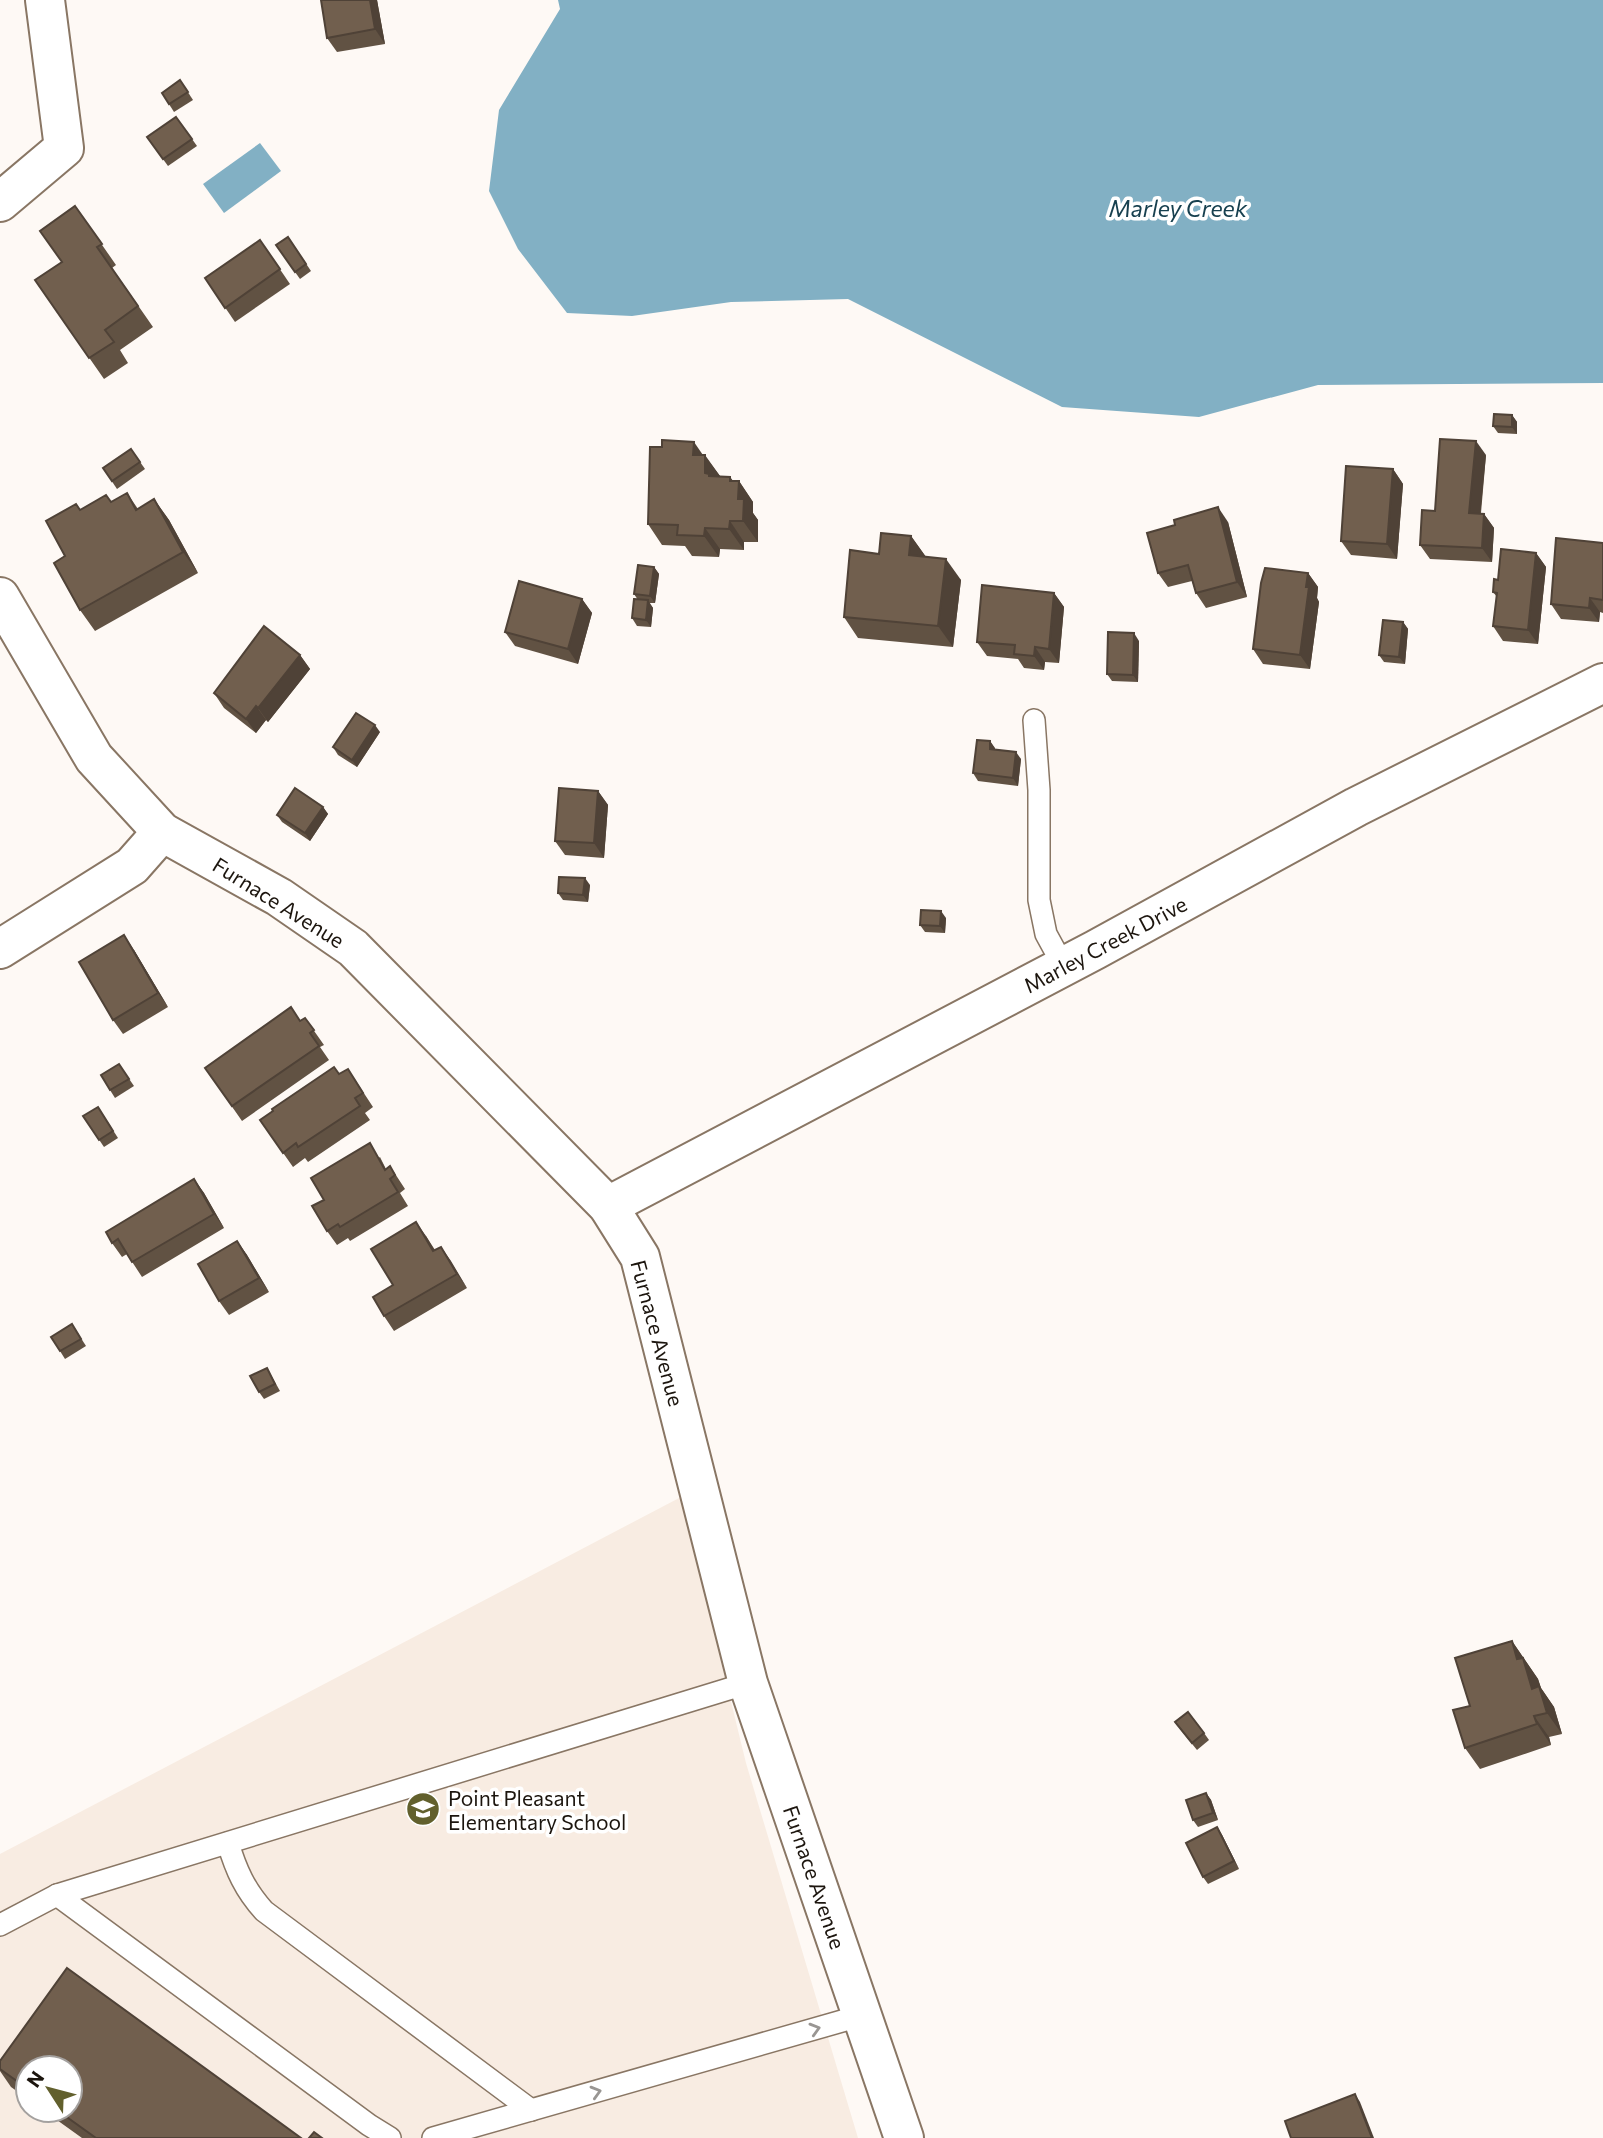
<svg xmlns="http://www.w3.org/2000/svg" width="1603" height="2138" font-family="Commissioner,sans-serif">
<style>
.built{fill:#f8ece2;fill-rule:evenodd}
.water{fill:#82b0c4}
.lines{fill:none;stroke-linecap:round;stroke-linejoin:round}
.lane-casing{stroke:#897664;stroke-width:24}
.street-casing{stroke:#897664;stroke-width:42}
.lane{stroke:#fff;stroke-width:21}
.street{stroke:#fff;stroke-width:38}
.wall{fill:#615243}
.shaded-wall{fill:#4f4237}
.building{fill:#715f4e;stroke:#4f4237;stroke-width:2}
.oneway{stroke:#999693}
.labels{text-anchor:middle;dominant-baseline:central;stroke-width:7;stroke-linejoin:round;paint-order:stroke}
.street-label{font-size:21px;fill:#1c150e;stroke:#fff}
.poi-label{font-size:21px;fill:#1c150e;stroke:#fff;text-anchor:start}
.water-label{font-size:23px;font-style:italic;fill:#17404f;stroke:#fff}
</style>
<rect width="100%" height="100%" fill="#fef9f5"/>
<path class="built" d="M681 1497 746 1763 858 2138H0V1854ZM28 2068H70V2110H28Z"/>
<g class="water">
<polygon points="558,0 1603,0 1603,383 1318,385 1199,417 1062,407 848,299 731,302 632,316 567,313 518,249 489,191 499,110 560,9"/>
<polygon points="260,143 281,171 224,213 203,184"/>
</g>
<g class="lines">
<g class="lane-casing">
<g id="lane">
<polyline points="1034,720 1039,790 1039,900 1046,934 1064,967"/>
<path d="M228 1843C236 1870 245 1890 264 1911L531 2110"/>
<polyline points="57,1895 369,2125 390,2138"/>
<polyline points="0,1925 57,1895 748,1683"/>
<polyline points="433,2138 863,2015"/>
</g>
</g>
<g class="street-casing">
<g id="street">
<polyline points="0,202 64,148 45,0"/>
<polyline points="0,597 94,758 162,832 279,897 353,948 608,1206 640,1257 748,1683 904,2138"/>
<polyline points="0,949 132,866 162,832"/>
<polyline points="608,1206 1095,950 1356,807 1603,683"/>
</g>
</g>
<use href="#lane" class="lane"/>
<use href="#street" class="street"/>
</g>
<g class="wall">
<polygon points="321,0 377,0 385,44 337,52 327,38"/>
<polygon points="180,80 193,100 174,112 162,93"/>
<polygon points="147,137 192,139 197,146 168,166"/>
<polygon points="75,206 116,265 112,268 153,327 120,350 128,363 104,379 35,280 62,262"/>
<polygon points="288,237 311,271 300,279 276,245"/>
<polygon points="260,240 290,284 235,322 205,278"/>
<polygon points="1512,415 1517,422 1517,434 1498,433 1493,426"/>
<polygon points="131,449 145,469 117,489 103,468"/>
<polygon points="704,455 720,476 730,477 733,481 739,481 753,502 753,513 758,520 758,542 744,542 744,550 720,549 719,557 692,556 685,546 662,545 648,524"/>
<polygon points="1486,455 1481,513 1484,514 1494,528 1492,562 1430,559 1420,545 1435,511"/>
<polygon points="1393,469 1403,484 1397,559 1351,555 1341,541"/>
<polygon points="127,493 138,509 154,499 169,520 198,573 95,631 80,610 65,556 76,504 80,510 111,502"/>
<polygon points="1228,522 1247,597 1206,608 1196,593 1192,581 1168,587 1158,573"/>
<polygon points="911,536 926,557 961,580 953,647 858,638 844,617 879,554"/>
<polygon points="1603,543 1603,613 1600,612 1599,622 1561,619 1551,604"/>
<polygon points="1536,553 1546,567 1538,644 1503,641 1493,626 1497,597 1493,592 1498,580"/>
<polygon points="654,567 659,574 655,603 649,603 653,608 651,627 637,626 632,618 638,600 634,594"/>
<polygon points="1308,573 1318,587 1317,598 1319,602 1310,669 1263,664 1253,649"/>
<polygon points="1054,593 1064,607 1059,663 1045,662 1044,670 1024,668 1018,659 987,656 977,642"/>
<polygon points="582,599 592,613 578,664 515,646 505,632"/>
<polygon points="1403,622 1408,629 1405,664 1384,662 1379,655"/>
<polygon points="1139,641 1138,682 1112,681 1107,674"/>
<polygon points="300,655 310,669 268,722 266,720 256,733 224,708 214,693"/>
<polygon points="380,732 357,767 338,755 333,747"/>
<polygon points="990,741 995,749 1021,759 1018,786 978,781 973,773"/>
<polygon points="598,791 608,805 604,858 565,855 555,841"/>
<polygon points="323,807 328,814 310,841 282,822 277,815"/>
<polygon points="590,885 588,902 563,900 558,893"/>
<polygon points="946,918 945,933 925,932 920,925"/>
<polygon points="134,950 168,1007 123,1034 113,1020"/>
<polygon points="305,1018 324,1045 320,1047 329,1060 242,1121 205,1068"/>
<polygon points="119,1064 134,1086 115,1098 110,1090"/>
<polygon points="348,1069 373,1107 365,1113 370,1120 308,1162 305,1158 293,1167 260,1120"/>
<polygon points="98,1107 118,1138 104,1147 83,1116"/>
<polygon points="380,1157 386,1169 390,1166 405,1189 400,1193 408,1206 350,1241 348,1238 337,1245 327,1231 324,1200"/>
<polygon points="194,1179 204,1193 224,1228 142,1277 127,1254 122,1257 112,1243"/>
<polygon points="426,1236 435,1250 441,1247 467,1288 394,1331 384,1316 393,1285"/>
<polygon points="237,1241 247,1255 269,1292 229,1315 219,1301"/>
<polygon points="72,1324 86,1346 65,1359 60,1351"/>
<polygon points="267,1368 280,1391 264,1399 259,1392"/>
<polygon points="1512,1641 1538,1679 1541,1688 1554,1707 1562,1734 1549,1737 1551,1745 1480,1769 1465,1748"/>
<polygon points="1180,1729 1204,1733 1209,1740 1197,1750"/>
<polygon points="1206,1793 1211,1800 1218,1820 1198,1827 1193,1820"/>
<polygon points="1217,1827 1222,1835 1239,1869 1208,1884 1203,1877"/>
<polygon points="67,1968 301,2138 82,2138 43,2110 70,2110 70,2068 28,2068 28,2099 11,2087 0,2071 0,2061"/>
</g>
<g class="shaded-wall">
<polygon points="370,0 377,0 385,44 375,29"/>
<polygon points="1512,415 1517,422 1517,434 1512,427"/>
<polygon points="1476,441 1486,455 1479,527 1469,513"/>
<polygon points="694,442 705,458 705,455 720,476 719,494 693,455"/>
<polygon points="1393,469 1403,484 1397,559 1387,544"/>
<polygon points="730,477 739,489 739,481 753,502 753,513 758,520 758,542 743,521"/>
<polygon points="154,499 169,520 198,573 183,552"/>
<polygon points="1218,507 1228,522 1247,597 1237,582"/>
<polygon points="1484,514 1494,528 1492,562 1482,548"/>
<polygon points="730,521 744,542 744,550 729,529"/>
<polygon points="705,528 720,549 719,557 704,536"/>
<polygon points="911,536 926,557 909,555"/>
<polygon points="1536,553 1546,567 1538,644 1528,630"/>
<polygon points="946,559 961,580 953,647 938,626"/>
<polygon points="654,567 659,574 655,603 650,596"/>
<polygon points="1308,573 1318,587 1317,598 1319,602 1310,669 1300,655 1306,587"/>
<polygon points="1054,593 1064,607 1059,663 1049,649"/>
<polygon points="1590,598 1600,612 1599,622 1589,608"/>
<polygon points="582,599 592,613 578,664 568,649"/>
<polygon points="648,600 653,608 651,627 646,620"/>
<polygon points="1403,622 1408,629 1405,664 1399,657"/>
<polygon points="1134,633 1139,641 1138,682 1133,675"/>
<polygon points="1035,647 1045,662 1044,670 1034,656"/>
<polygon points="300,655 310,669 268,722 258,708"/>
<polygon points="256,706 266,720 256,733 246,719"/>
<polygon points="375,725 380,732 357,767 352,760"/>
<polygon points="990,741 995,748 995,756 990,749"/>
<polygon points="1016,752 1021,759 1018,786 1013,778"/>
<polygon points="598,791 608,805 604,858 594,843"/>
<polygon points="323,807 328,814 310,841 305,833"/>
<polygon points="585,878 590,885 588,902 583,895"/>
<polygon points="941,911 946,918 945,933 940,926"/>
<polygon points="124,935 134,950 168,1007 158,993"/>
<polygon points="194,1179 204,1193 224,1228 214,1214"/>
<polygon points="416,1222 426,1236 443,1265 433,1251"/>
<polygon points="237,1241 247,1255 269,1292 259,1278"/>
<polygon points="441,1247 451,1261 467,1288 457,1274"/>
<polygon points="1512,1641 1538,1679 1541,1688 1554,1707 1562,1734 1547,1713 1532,1689 1517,1659"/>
<polygon points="1534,1716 1549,1737 1551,1745 1537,1724"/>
<polygon points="1206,1793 1211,1800 1218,1820 1213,1813"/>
<polygon points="1217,1827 1222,1835 1239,1869 1234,1861"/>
<polygon points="1355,2094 1360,2102 1374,2138 1372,2138"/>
</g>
<g class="building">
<polygon points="321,0 370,0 375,29 327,38"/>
<polygon points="180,80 188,92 169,104 162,93"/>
<polygon points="176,117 192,139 163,159 147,137"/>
<polygon points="75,206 102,244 97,247 138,306 105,330 114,342 89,358 35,280 62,262 40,231"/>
<polygon points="288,237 306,264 295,272 276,245"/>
<polygon points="260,240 280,269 225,308 205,278"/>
<polygon points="1494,414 1512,415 1512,427 1493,426"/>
<polygon points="1440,439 1476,441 1469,513 1484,514 1482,548 1420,545 1422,510 1435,511"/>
<polygon points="662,440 694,442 693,455 705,455 705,473 709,474 709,476 730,477 730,481 739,481 738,499 744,499 743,521 730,521 729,529 705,528 704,536 677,535 678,525 648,524 650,447 662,447"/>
<polygon points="131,449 140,462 112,481 103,468"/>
<polygon points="1346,466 1393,469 1387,544 1341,541"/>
<polygon points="127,493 136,510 154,499 183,552 80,610 54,563 65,556 46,521 76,504 80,510 106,495 111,502"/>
<polygon points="1218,507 1237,582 1196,593 1188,565 1158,573 1147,533 1175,525 1174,520"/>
<polygon points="881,533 911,536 909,555 946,559 938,626 844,617 850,550 879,554"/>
<polygon points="1556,538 1603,543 1603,600 1590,598 1589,608 1551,604"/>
<polygon points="1501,549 1536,553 1528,630 1493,626 1497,593 1493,592 1494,579 1498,580"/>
<polygon points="638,565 654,567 650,596 634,594"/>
<polygon points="1265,568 1308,573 1306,587 1309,587 1300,655 1253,649 1261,583"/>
<polygon points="519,581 582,599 568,649 505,632"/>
<polygon points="982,585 1054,593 1049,649 1035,647 1034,656 1014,654 1015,645 977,642"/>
<polygon points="634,599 648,600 646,620 632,618"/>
<polygon points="1383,620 1403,622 1399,657 1379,655"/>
<polygon points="264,626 300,655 258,708 256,706 246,719 214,693"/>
<polygon points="1108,632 1134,633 1133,675 1107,674"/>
<polygon points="356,713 375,725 352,760 333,747"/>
<polygon points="977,740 990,741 990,749 1016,752 1013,778 973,773"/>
<polygon points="295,788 323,807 305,833 277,815"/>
<polygon points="559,788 598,791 594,843 555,841"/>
<polygon points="559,877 585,878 583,895 558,893"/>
<polygon points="921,910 941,911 940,926 920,925"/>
<polygon points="124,935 158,993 113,1020 79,962"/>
<polygon points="291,1007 300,1021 305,1018 314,1030 310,1033 319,1046 232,1106 205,1068"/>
<polygon points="119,1064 129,1079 110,1090 101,1075"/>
<polygon points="334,1067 339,1074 348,1069 363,1093 355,1098 360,1106 298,1147 296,1143 283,1153 260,1120 273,1111 272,1109"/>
<polygon points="98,1107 113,1131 99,1140 83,1116"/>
<polygon points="370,1143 385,1170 390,1166 395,1175 390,1179 398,1192 340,1227 338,1224 327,1231 312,1206 324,1200 311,1178"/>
<polygon points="194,1179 214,1214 132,1262 118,1239 112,1243 106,1232"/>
<polygon points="416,1222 433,1251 441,1247 457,1274 384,1316 373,1297 393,1285 371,1249"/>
<polygon points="237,1241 259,1278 219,1301 198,1264"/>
<polygon points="72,1324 81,1339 60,1351 51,1337"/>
<polygon points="267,1368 275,1384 259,1392 250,1376"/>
<polygon points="1512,1641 1517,1659 1523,1658 1532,1689 1539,1686 1547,1713 1534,1716 1537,1724 1465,1748 1453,1710 1470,1706 1455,1658"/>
<polygon points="1188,1712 1204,1733 1192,1743 1175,1722"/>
<polygon points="1206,1793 1213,1813 1193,1820 1186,1800"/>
<polygon points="1217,1827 1234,1861 1203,1877 1186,1843"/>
<polygon points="67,1968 301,2138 96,2138 57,2110 70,2110 70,2068 28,2068 28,2089 0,2069 0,2061"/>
<polygon points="1355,2094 1372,2138 1291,2138 1285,2121"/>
<polygon points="314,2132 322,2138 309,2138"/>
</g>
<defs><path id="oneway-chevron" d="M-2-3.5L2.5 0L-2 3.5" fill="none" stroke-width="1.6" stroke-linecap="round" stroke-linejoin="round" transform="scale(1.75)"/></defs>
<g class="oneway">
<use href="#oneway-chevron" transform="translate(815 2029) rotate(-16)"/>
<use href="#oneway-chevron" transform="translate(596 2092) rotate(-16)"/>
</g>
<defs>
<g id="school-disc" transform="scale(1.75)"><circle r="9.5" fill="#62602d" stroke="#fff"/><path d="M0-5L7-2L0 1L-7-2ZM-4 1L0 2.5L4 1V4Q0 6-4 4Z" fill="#fff"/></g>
</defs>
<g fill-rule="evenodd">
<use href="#school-disc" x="423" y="1809"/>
</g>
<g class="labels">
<g class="street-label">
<text transform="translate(279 902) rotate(32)">Furnace Avenue</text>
<text transform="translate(1105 944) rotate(-28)">Marley Creek Drive</text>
<text transform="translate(658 1333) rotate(75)">Furnace Avenue</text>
<text transform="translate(815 1877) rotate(71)">Furnace Avenue</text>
</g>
<g class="poi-label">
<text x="448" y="1797">Point Pleasant<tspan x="448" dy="24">Elementary School</tspan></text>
</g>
<g class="water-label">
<text x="1178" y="208">Marley Creek</text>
</g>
</g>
<g transform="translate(49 2089) rotate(306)"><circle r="33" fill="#ffffff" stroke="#a4a19f" stroke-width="2"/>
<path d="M0-5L12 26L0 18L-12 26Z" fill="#62602d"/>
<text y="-10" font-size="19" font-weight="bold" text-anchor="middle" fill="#1c150e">N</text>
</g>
</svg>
